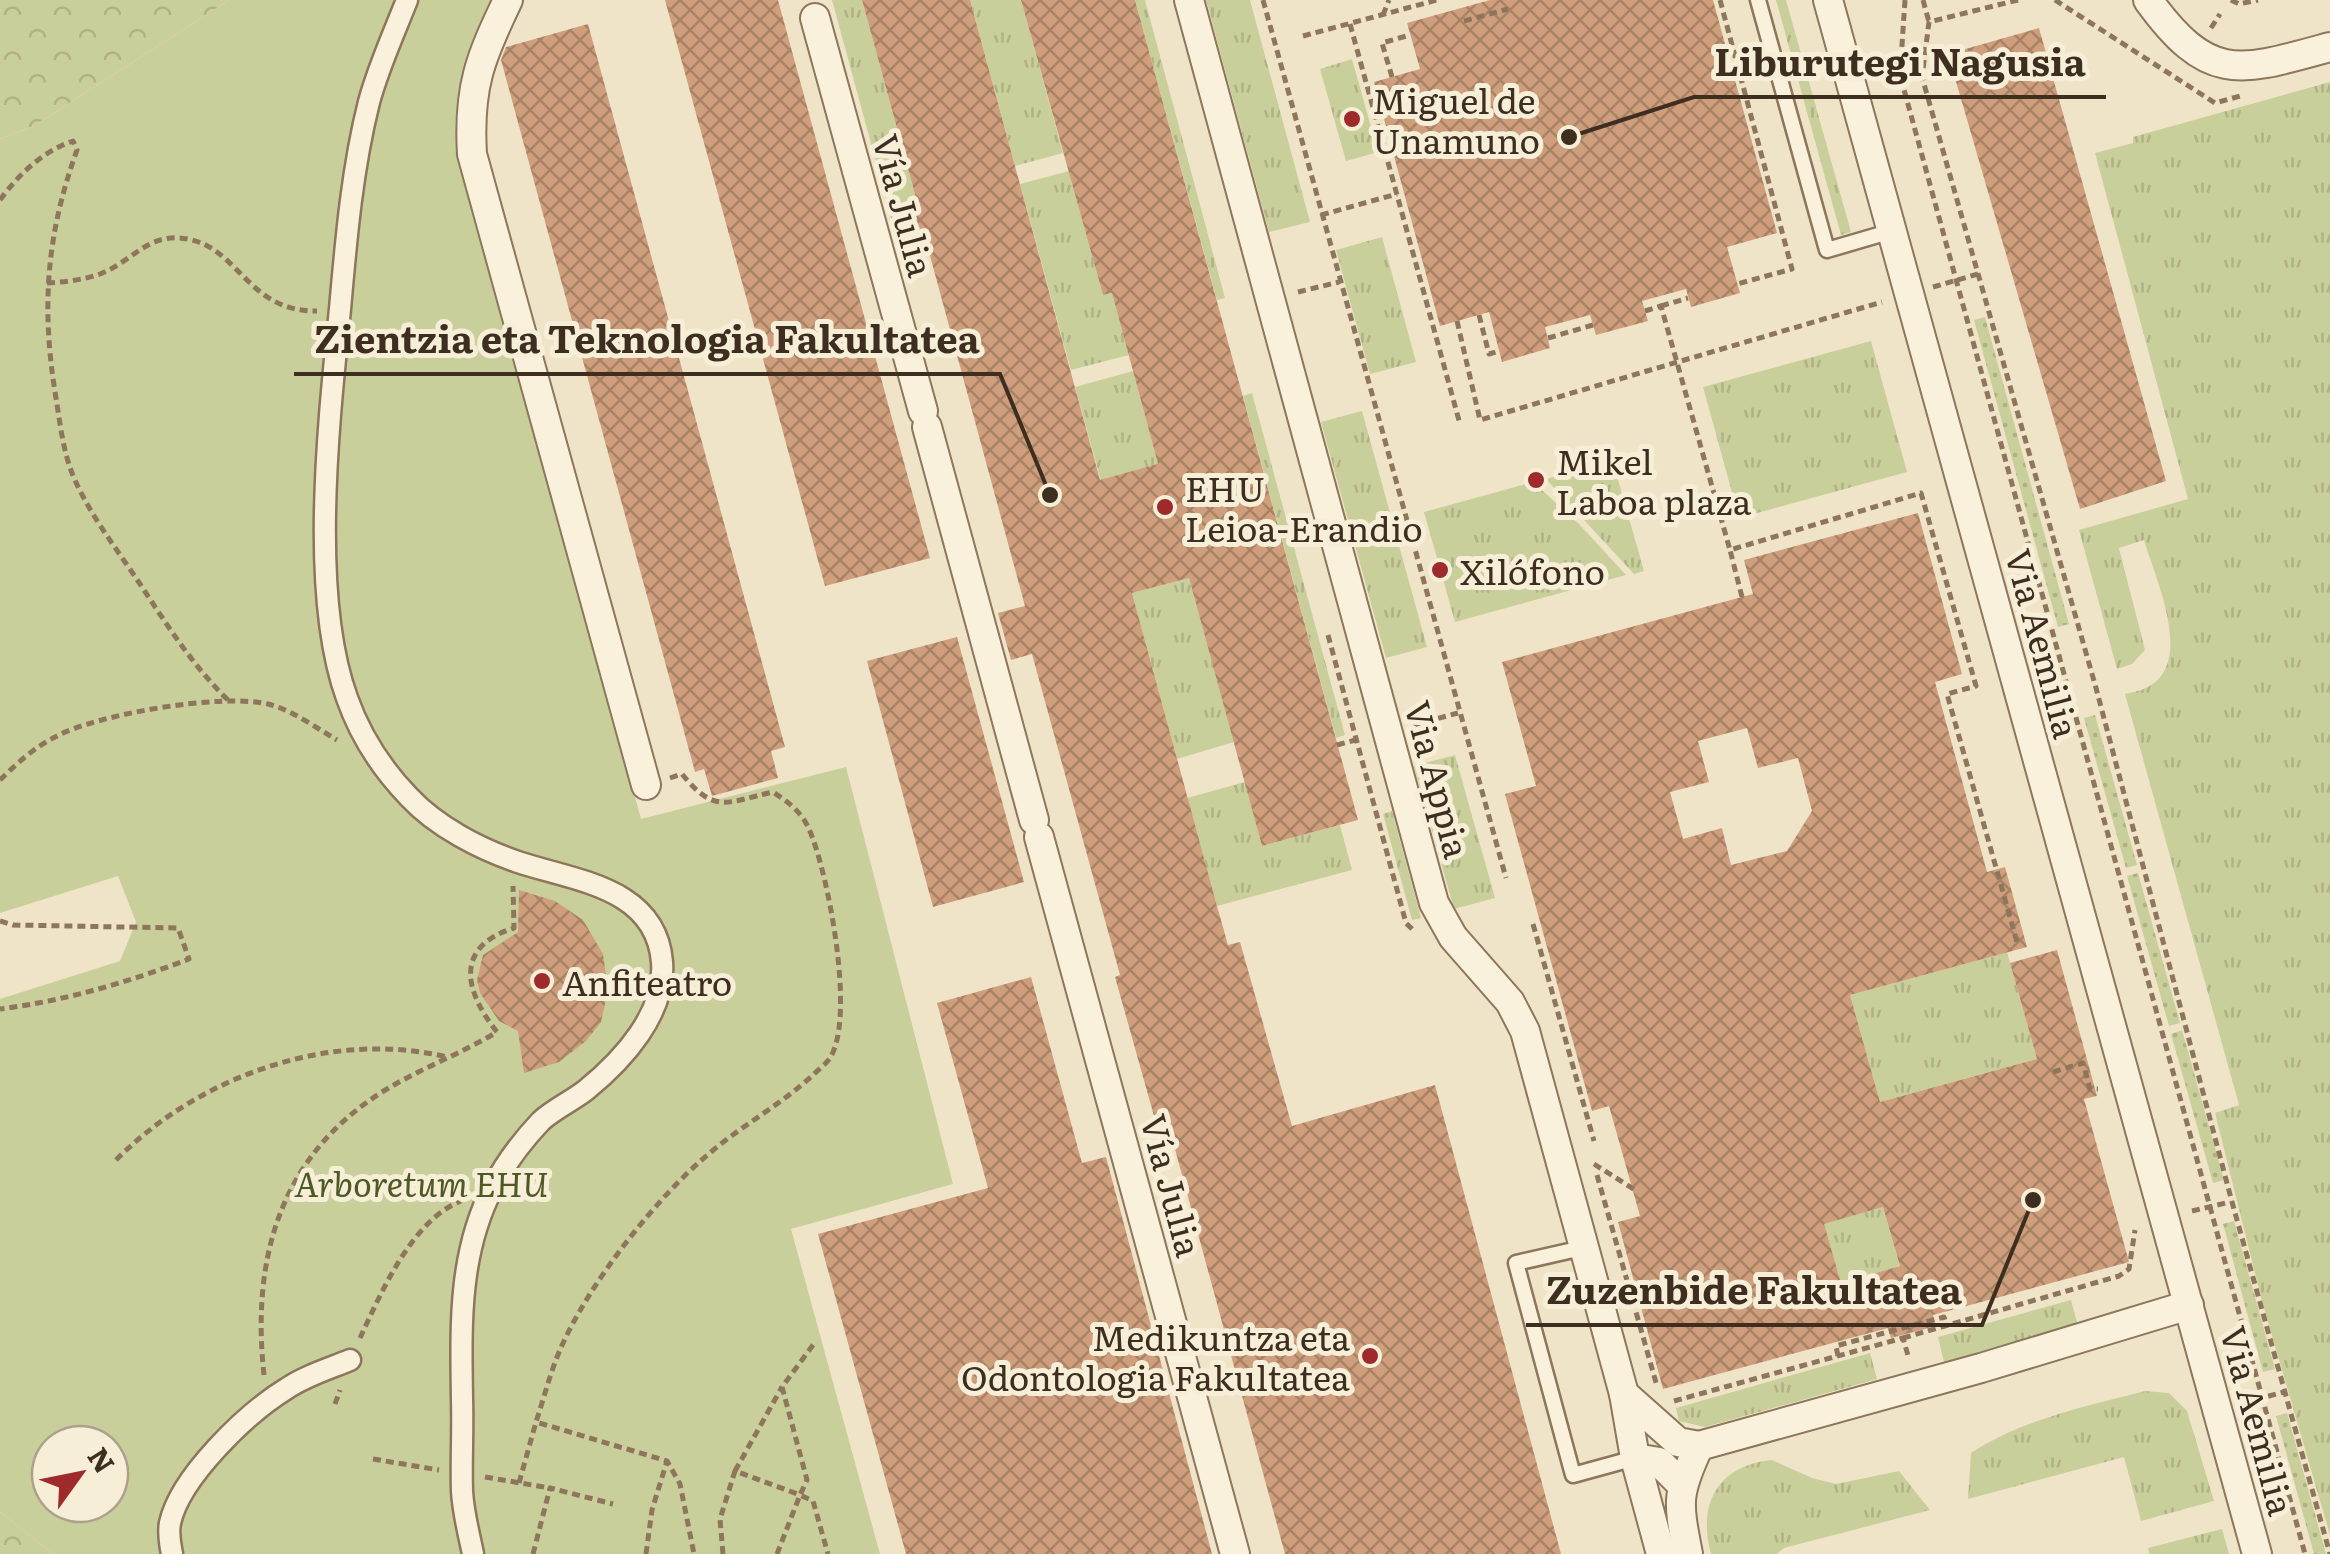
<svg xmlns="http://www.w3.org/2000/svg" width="2330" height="1554" font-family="Literata,serif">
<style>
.grass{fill:url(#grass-tufts)}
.forest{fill:url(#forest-crowns)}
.park{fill:#c9cf9b;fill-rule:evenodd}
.garden{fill:url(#garden-dots)}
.building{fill:url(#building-cross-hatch);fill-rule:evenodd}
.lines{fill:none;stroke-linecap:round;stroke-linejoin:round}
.service-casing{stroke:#8d765c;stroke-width:19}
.pedestrian-casing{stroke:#8d765c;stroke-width:25}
.minor-casing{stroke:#8d765c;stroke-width:32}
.path{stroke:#8d765c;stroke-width:5;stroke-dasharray:8 5;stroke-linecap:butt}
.service{stroke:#faf1dc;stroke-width:14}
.pedestrian{stroke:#faf1dc;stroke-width:20}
.minor{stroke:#faf1dc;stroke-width:28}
.path-bridge{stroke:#8d765c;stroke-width:5;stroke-dasharray:8 5;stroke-linecap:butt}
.poi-dot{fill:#9e2a2b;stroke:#f7eed8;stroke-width:4}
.labels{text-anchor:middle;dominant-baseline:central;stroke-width:10;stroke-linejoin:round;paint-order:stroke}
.poi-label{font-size:35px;fill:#3d2e20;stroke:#f7eed8;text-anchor:start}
.street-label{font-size:35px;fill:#3d2e20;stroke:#f7eed8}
.park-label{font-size:35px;font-style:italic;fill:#4d5a26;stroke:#f7eed8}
.leader{fill:none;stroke:#3d2e20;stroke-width:4}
.callout-dot{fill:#3d2e20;stroke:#f7eed8;stroke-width:4}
.callout-label{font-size:38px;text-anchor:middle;font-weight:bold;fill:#3d2e20;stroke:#f7eed8;stroke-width:10;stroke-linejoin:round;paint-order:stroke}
</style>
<defs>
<pattern id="grass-tufts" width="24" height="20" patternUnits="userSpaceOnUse" patternTransform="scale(2.5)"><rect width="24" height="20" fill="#c9cf9b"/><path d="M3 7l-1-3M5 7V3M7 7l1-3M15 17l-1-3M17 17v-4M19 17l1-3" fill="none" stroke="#aeb285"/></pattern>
<pattern id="forest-crowns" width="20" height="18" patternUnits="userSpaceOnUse" patternTransform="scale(2.5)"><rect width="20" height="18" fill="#c9cf9b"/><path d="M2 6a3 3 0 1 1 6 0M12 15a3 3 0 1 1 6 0" fill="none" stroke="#aeb285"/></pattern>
<pattern id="garden-dots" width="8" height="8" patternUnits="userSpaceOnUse" patternTransform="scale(2.5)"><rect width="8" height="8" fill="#c9cf9b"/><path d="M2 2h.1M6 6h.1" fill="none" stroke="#aeb285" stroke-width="1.8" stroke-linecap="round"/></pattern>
<pattern id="building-cross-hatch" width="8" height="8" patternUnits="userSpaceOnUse" patternTransform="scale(2.5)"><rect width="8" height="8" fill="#cf9f7d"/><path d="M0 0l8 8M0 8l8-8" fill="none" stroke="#a98266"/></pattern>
</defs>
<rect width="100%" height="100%" fill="#f0e4c8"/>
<g class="grass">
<polygon points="832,0 862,0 916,198 888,206"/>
<polygon points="970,0 1021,0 1063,153 1015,166"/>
<polygon points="1135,0 1145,0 1225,298 1217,300"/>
<polygon points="1206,0 1250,0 1310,222 1269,232"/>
<polygon points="1776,0 1786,0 1851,232 1841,235"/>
<polygon points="1352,59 1378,152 1346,161 1320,69"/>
<path d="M2330 82V1535L2262 1301 2215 1113 2239 1105 2125 694C2132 692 2141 691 2148 687 2195 662 2155 578 2144 540L2119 548 2145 650 2132 664 2117 669 2079 530 2188 499 2095 153 2133 143V137Z"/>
<polygon points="1069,171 1103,295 1112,293 1129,355 1071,370 1020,184"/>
<polygon points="1382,237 1416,362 1370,374 1336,250"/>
<polygon points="1871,341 1907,472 1739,518 1703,387"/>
<polygon points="1133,371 1158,464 1127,575 1075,387"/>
<polygon points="1252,393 1345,735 1336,738 1243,396"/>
<polygon points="1362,411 1427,647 1386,658 1321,422"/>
<polygon points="1613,462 1644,571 1634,574 1546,479"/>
<polygon points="1533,482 1579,524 1626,575 1455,622 1424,512"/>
<polygon points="1189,578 1234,742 1177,759 1132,593"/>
<polygon points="1455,755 1495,898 1454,909 1414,766"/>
<polygon points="1245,782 1262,846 1340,825 1352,870 1217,906 1187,798"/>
<polygon points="1392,811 1421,918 1412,920 1383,814"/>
<polygon points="2007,952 2037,1059 1880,1102 1850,995"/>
<polygon points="1883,1207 1900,1266 1841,1283 1823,1224"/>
<polygon points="2071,1300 2078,1326 1944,1362 1938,1337"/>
<polygon points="1870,1353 1877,1379 1705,1427 1679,1421 1676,1408"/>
<path d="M2145 1391 2169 1393 2187 1411 2214 1501 2141 1521 2124 1457 1968 1499 1971 1453C2023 1419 2084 1407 2145 1391Z"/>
<path d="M1772 1460 1812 1478 1836 1484 1899 1471 1930 1510 1784 1548 1777 1554H1711C1697 1504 1718 1465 1772 1460Z"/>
<polygon points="2222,1529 2229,1554 2149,1554 2148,1548"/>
</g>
<g class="forest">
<polygon points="0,0 229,0 34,126 0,139"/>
<polygon points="0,1512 53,1554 0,1554"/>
</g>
<path class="park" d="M229 0H493L467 55 456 137 641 819 846 767 953 1184 791 1229 880 1554H53L0 1512V999L120 961 136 922 118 876 0 913V139L34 126ZM50 1444H110V1504H50Z"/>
<g class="garden">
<polygon points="1985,317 2069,624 2058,627 1974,320"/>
<polygon points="2095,715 2137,865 2126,868 2084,718"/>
<polygon points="2138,873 2180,1023 2169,1026 2127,876"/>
<polygon points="2182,1030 2224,1180 2213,1183 2171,1034"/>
<polygon points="2234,1221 2275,1369 2263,1372 2223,1224"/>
<polygon points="2287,1413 2326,1554 2314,1554 2276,1416"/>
</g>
<g class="building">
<polygon points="665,0 778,0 930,558 825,586"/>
<polygon points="862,0 970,0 1100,480 1158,464 1112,293 1103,295 1021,0 1135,0 1358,820 1262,846 1189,578 1132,593 1217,906 1228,945 1240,942 1292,1126 1435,1085 1561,1554 1285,1554 1172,1138 1161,1141 1115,977 1120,975 1032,654 1011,660 998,613 1025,606 926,241 899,248 888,206 916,198"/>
<polygon points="1490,0 1713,0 1777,233 1727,247 1740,293 1691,307 1686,289 1642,301 1648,321 1596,335 1590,315 1545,327 1550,348 1502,362 1489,312 1440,326 1374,82 1420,69 1407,23"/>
<polygon points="588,24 785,747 771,751 778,778 712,796 704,769 695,772 501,60 506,47"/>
<polygon points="2039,28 2166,481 2080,509 1948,54"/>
<path d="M1918 513 1962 674 1935 682 1987 872 2005 867 2027 947 1850 995 1880 1102 2037 1059 2010 963 2057 950 2097 1096 2084 1099 2129 1262 1933 1315 1936 1326 1891 1338 1888 1328 1663 1389 1618 1222 1640 1216 1609 1106 1592 1111 1505 794 1536 786 1502 662 1753 594 1744 560ZM1747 728 1758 768 1798 758 1812 811 1787 851 1731 865 1722 828 1683 839 1670 792 1709 782 1698 741ZM1883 1207 1900 1266 1841 1283 1824 1224Z"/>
<polygon points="957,637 1024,882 933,907 867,661"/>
<polygon points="519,890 555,901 583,920 603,954 608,990 601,1022 586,1041 559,1062 524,1073 518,1031 499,1021 480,993 477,980 483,955 518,932"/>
<polygon points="1031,977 1082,1163 1106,1157 1212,1554 906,1554 818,1234 988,1188 937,1003"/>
</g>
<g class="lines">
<g class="service-casing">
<g id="service">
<polyline points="1758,0 1827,250 1892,231"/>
<polyline points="1582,1248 1516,1263 1573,1475 1635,1458"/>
</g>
</g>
<g class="pedestrian-casing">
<g id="pedestrian">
<path d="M407 0C394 33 378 68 369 102 352 169 346 241 340 309 329 419 309 594 347 698 360 735 382 769 409 797 437 827 480 849 518 862 575 881 656 887 662 962 666 1013 623 1060 586 1090 572 1101 554 1109 541 1121 523 1140 505 1164 493 1187 458 1254 461 1327 462 1400 463 1430 461 1461 462 1491 463 1512 469 1534 473 1554"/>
<path d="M172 1554C170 1544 168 1533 170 1523 180 1477 247 1413 286 1389 305 1376 328 1369 350 1360"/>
</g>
</g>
<g class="minor-casing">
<g id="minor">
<path d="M508 0C480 58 468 88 472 154L646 785"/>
<polyline points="1189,0 1434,903 1453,937 1510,1002 1525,1031 1624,1394 1635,1458 1661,1554"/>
<polyline points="1828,0 2257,1554"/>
<path d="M2148 0C2209 84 2239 72 2330 47"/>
<polyline points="815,18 923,411"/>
<polyline points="927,427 1034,820"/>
<polyline points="1039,837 1235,1554"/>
<polyline points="1624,1394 1678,1442 1699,1446"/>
<polyline points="1635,1458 1659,1462 1681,1484"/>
<path d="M1688 1554C1678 1502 1676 1495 1699 1446L1981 1368 2189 1305"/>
</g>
</g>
<g class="path">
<polyline points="1263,0 1506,878"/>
<polyline points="1720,0 1792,269 1737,284"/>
<polyline points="1905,0 1900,75 2305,1554"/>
<polyline points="1923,0 1929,22"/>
<polyline points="2018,0 1929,22 1922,77 2096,688 2232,1202 2330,1554"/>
<polyline points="2055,0 2215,103 2240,96"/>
<polyline points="2231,0 2239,4 2258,0"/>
<polyline points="1383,15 1389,0"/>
<polyline points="1464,21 1508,9"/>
<polyline points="1350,24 1460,424"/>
<polyline points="2211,28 2220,14"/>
<polyline points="1303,36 1437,0"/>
<polyline points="1392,77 1382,43 1410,35"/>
<path d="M0 200C19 174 43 151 73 141L77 150C46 236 41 309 56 398 60 423 63 450 72 473 88 513 117 549 140 584 167 625 193 666 228 700"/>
<polyline points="1321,215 1397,194"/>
<path d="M47 283C65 282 83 280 100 274 134 261 150 229 192 240 240 252 250 312 317 311"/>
<polyline points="1933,287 1978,274"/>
<polyline points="1298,292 1339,282"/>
<polyline points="1661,306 1688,298"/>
<polyline points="1479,315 1489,354 1499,351"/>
<polyline points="1457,321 1480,420 1882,302"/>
<polyline points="1548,338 1593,325"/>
<polyline points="1742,597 1730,550 1921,493 1976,686 1947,694 2017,942"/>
<polyline points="1328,635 1406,923 1414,931"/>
<polyline points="1413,725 1458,713"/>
<polyline points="1337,745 1359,739"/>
<path d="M670 778 682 774C715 815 727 802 773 792 788 802 801 811 809 829 828 872 856 1017 830 1058 826 1064 818 1070 814 1074 782 1104 744 1124 711 1152 657 1196 587 1286 560 1350 550 1373 544 1398 536 1422L667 1461 680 1484 694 1554"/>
<path d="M0 780C16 764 35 747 55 737 97 714 221 693 268 704 292 710 315 727 337 740"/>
<path d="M0 921 13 925 178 928 189 959C129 982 64 1001 0 1009"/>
<polyline points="1533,924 1594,1141"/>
<polyline points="608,982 635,981"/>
<polyline points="2053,1072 2083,1063 2090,1089 2098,1089"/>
<path d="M116 1160C199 1076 331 1029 447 1057"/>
<polyline points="1594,1164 1635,1190"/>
<polyline points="1597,1175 1657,1386"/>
<polyline points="2192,1211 2230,1202"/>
<path d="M360 1338C381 1293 412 1220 461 1201"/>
<polyline points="1903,1338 2119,1276 2129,1269 2135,1230"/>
<polyline points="1838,1356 1836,1346 1843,1344 1944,1317 1947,1326"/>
<path d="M264 1375C251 1257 281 1153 387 1089 422 1068 462 1053 497 1032 465 992 453 947 514 928L513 886"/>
<polyline points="1674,1401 1903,1338 1909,1359"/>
<polyline points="2243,1403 2284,1392"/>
<polyline points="335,1404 340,1390"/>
<polyline points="373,1459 439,1470"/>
<polyline points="735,1471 782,1387"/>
<polyline points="485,1477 550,1488"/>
<polyline points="519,1483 536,1422"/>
<polyline points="533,1554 550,1488 613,1504"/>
<polyline points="646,1554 652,1510 667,1461"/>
<polyline points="723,1554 720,1519 735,1471 800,1495 807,1480 782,1387 816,1341"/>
<polyline points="777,1554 800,1495 813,1501 828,1554"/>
</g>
<use href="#service" class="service"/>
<use href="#pedestrian" class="pedestrian"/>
<use href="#minor" class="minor"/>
<polyline class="path-bridge" points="1645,311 1661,306 1730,550"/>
</g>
<g class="poi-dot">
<circle cx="1352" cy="119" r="10"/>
<circle cx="1536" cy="480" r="10"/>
<circle cx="1165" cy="507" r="10"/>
<circle cx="1440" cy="570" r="10"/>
<circle cx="542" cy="981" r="10"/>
<circle cx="1370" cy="1356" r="10"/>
</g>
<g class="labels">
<g class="poi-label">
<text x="1372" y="99">Miguel de<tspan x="1372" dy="40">Unamuno</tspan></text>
<text x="1556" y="460">Mikel<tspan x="1556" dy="40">Laboa plaza</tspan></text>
<text x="1185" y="487">EHU<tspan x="1185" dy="40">Leioa-Erandio</tspan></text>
<text x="1460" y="570">Xilófono</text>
<text x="562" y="981">Anfiteatro</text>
<text x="1350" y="1336" text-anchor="end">Medikuntza eta<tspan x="1350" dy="40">Odontologia Fakultatea</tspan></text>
</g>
<g class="street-label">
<text transform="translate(905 205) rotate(75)">Vía Julia</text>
<text transform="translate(2044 643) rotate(75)">Via Aemilia</text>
<text transform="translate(1439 779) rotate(75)">Via Appia</text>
<text transform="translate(1173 1185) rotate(75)">Vía Julia</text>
<text transform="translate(2259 1420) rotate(75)">Via Aemilia</text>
</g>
<g class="park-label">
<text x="421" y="1182">Arboretum EHU</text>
</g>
</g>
<path class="leader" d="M1569 137L1694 97H2106M1050 495L1000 374H294M2033 1200L1982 1325H1526"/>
<g class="callout-dot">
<circle cx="1569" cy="137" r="10"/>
<circle cx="1050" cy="495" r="10"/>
<circle cx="2033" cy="1200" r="10"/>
</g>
<g class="callout-label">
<text x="1900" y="76">Liburutegi Nagusia</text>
<text x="647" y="353">Zientzia eta Teknologia Fakultatea</text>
<text x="1754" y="1304">Zuzenbide Fakultatea</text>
</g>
<g transform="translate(80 1474) rotate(57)"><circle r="48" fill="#f7eed8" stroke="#ada18e" stroke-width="2.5"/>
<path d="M0-8L18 38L0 25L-18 38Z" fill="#9e2a2b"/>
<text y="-15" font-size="28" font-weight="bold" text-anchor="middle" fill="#3d2e20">N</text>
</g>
</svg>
